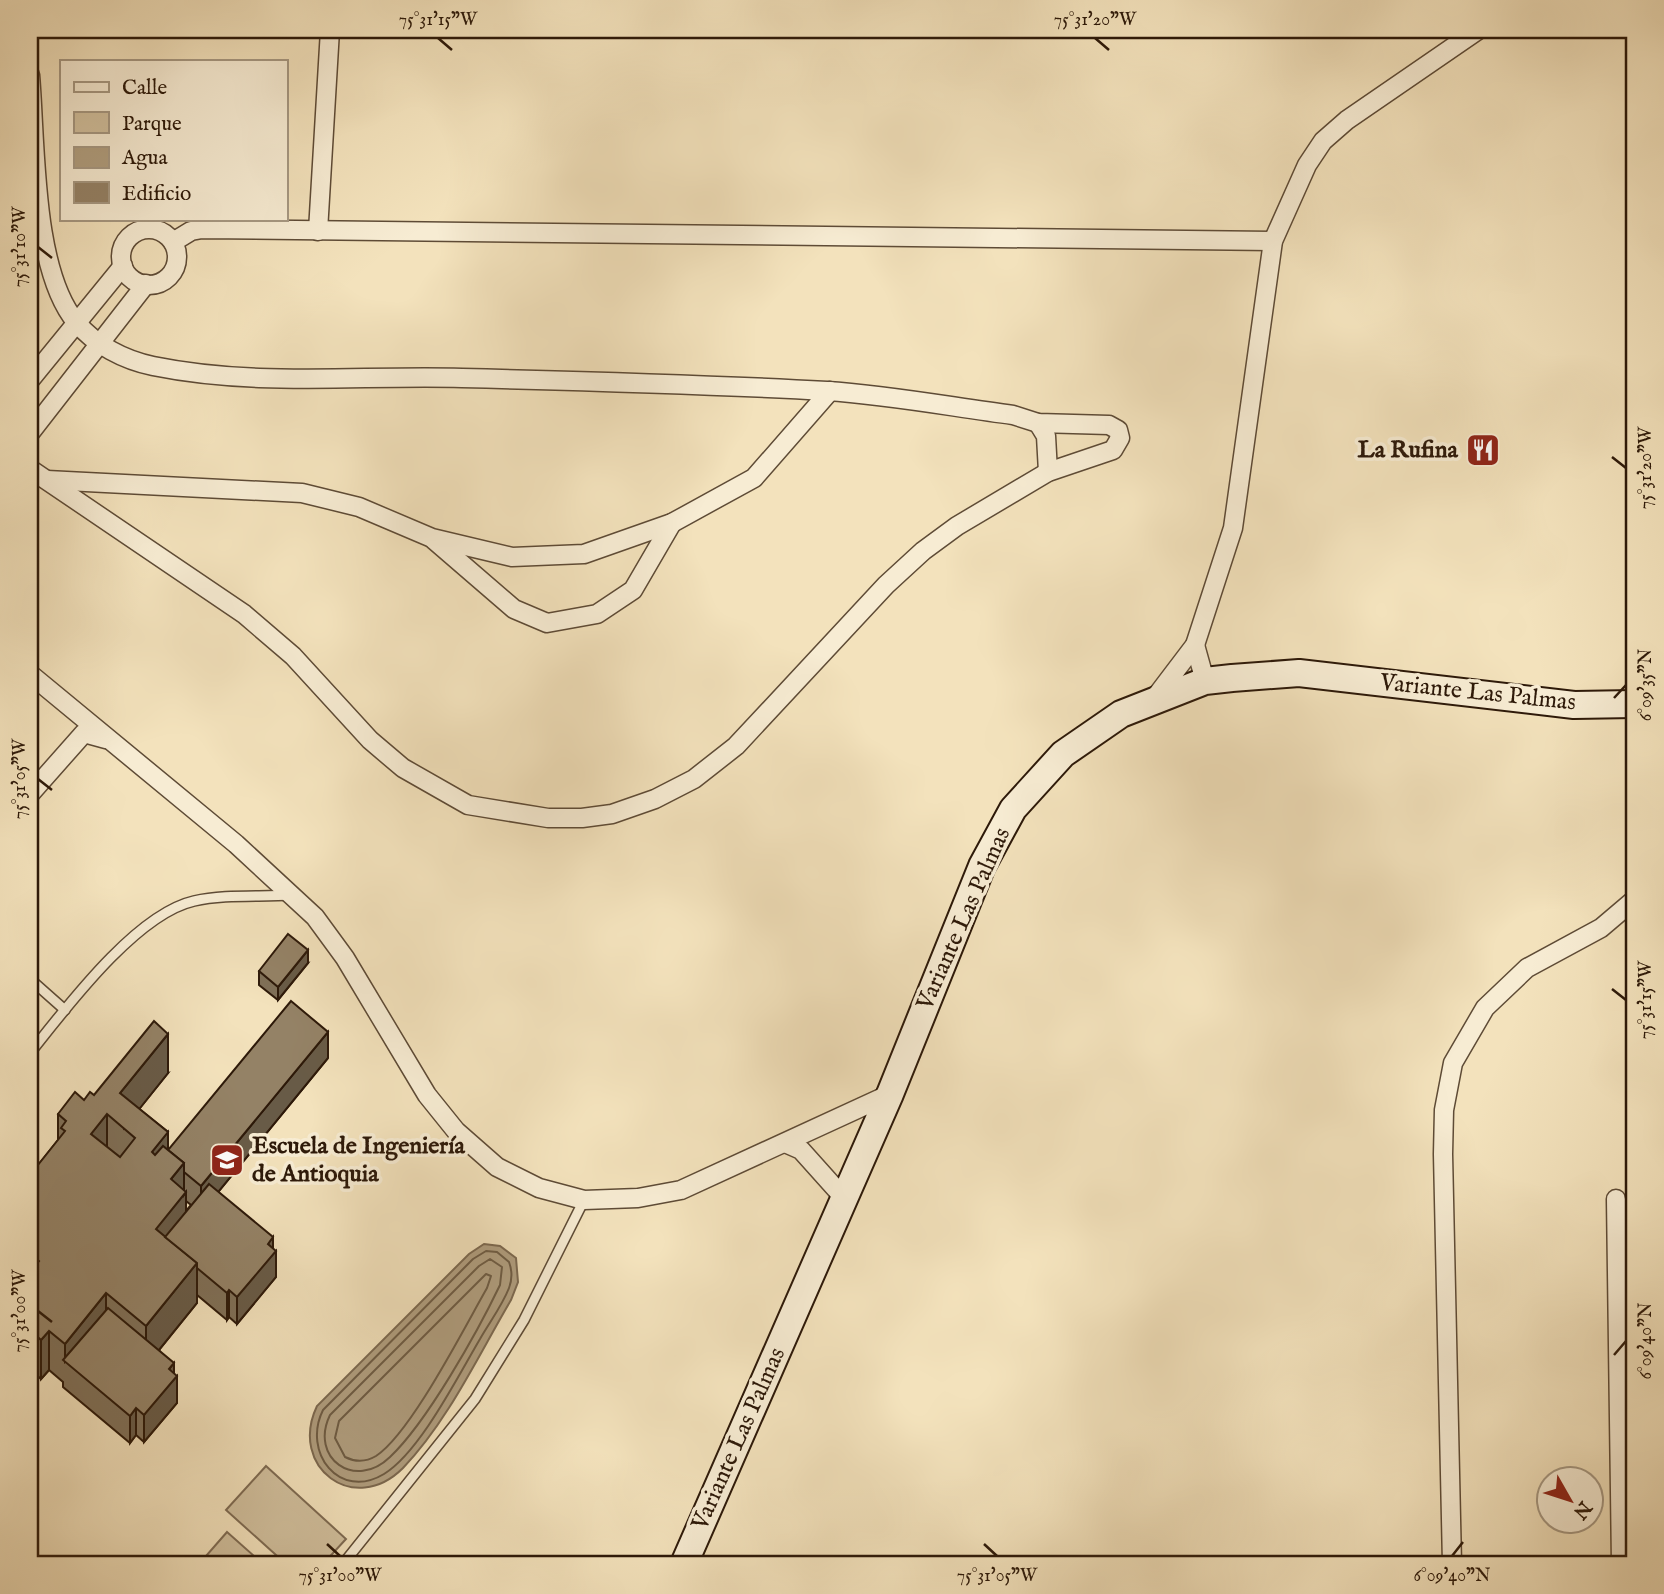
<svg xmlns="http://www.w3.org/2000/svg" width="1664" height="1594" font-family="'IM FELL English',serif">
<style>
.green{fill:#d1c09e;stroke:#7f6c54;stroke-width:2}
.water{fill:#b09e7f;stroke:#7c6950;stroke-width:2}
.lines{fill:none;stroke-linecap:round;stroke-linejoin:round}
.shore{stroke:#6e5c44;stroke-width:2}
.lane-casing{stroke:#5e4b36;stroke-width:12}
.street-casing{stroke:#5e4b36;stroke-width:21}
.secondary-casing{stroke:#2d1909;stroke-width:30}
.lane{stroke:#f7ecd3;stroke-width:9}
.street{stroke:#f7ecd3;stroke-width:18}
.secondary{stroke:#f7ecd3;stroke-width:26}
.wall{fill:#7f7058;stroke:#2d1909;stroke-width:2;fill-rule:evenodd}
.shaded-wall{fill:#685b47;stroke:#2d1909;stroke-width:2}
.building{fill:#948266;stroke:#2d1909;stroke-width:2;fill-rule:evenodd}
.ticks{fill:none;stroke:#2d1909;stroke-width:2.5}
.labels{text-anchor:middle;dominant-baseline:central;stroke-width:7;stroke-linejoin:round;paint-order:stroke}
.poi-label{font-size:24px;font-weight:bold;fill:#2d1909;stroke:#f7ecd3;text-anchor:end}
.street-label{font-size:24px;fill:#2d1909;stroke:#f7ecd3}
.neatline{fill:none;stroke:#2d1909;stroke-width:2.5}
.ticks-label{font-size:18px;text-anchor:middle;fill:#2d1909}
</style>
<rect width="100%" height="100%" fill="#f3e2bc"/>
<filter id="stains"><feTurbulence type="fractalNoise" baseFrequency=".00286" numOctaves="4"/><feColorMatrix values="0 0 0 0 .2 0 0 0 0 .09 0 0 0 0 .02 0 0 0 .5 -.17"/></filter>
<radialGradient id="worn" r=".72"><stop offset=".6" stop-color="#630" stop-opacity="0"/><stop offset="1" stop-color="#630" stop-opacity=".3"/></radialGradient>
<g class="green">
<polygon points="266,1466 346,1539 323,1564 286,1564 226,1510"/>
<polygon points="227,1532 263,1564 199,1564"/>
</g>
<path class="water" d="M484 1244 500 1246 516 1258 518 1282 511 1300C478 1356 448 1421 403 1468 354 1517 288 1467 317 1406L469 1254Z"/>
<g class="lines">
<g class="shore">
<path d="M486 1251 497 1252 509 1262C512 1270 512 1280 509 1288 502 1306 489 1323 480 1339 458 1376 420 1452 384 1474 339 1501 302 1452 323 1410L473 1259Z"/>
<path d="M490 1259 502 1267 500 1285C477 1333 427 1422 390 1457 355 1491 309 1458 330 1415L479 1266Z"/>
<path d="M486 1274 491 1276 487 1288C464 1328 411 1433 376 1456 366 1462 355 1462 345 1457L335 1438 339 1421Z"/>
</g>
<g class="lane-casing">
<g id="lane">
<polyline points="30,979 65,1010"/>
<path d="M30 1053C66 1008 136 914 194 901 224 894 260 897 291 895"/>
<polyline points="343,1564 475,1399 524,1320 584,1200"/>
</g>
</g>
<g class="street-casing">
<g id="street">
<path d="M30 75C36 143 32 269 76 322 95 345 124 360 153 366 256 387 359 375 462 378 584 381 705 384 827 391 889 395 952 407 1013 415L1038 423 1109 425 1118 430 1120 438 1113 450 1048 472 957 526 923 551 886 585 736 746 694 779 655 799 612 814 582 818H548L468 805 403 768 370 740 293 656 244 614 30 469"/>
<circle cx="149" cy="257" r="28"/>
<polyline points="318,231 330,30"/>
<polyline points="173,242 191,231 202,229 1273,241"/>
<polyline points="30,380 123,266"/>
<polyline points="1038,423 1046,436 1048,472"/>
<polyline points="30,433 146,284"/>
<polyline points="47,480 302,493 359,507 432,538 512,557 584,554 672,523 754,478 830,391"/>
<polyline points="434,540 514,609 547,623 597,614 633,590 672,523"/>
<polyline points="1195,645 1205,681"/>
<polyline points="30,674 236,844 315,917 345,958 427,1095 456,1131 497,1167 539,1188 584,1200 638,1198 681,1190 890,1094"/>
<polyline points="1154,699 1195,645 1233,528 1273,241 1307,165 1323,141 1347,120 1478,30"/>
<polyline points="30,794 84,733 106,739"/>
<polyline points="785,1143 801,1150 844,1198"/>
<polyline points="1616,1199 1621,1564"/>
<polyline points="1452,1564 1443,1154 1444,1110 1453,1063 1485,1008 1527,968 1601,928 1634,900"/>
</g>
</g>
<g class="secondary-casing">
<polyline id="secondary" points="684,1564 890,1094 982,866 1013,809 1063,754 1121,714 1205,681 1232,678 1299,673 1574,705 1634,704"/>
</g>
<use href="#lane" class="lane"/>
<use href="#street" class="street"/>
<use href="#secondary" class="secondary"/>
</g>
<g class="wall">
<polygon points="308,963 278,1000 259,985 259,971"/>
<path d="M328 1058 218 1192 273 1249 276 1277 237 1324 229 1317 227 1320 197 1295V1303L159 1350 174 1374 177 1403 144 1442 136 1435 130 1443 63 1387V1382L49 1370 41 1379 30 1369V1175L58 1140V1114L94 1095 168 1073 139 1109 168 1132V1150ZM186 1201 191 1205 186 1211Z"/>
</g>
<g class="shaded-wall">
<polygon points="308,950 308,963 278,1000 278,987"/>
<polygon points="328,1032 328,1058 201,1213 201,1186"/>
<polygon points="168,1034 168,1073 124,1128 120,1093"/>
<polygon points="107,1114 107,1154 91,1134"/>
<polygon points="168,1132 168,1159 164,1177 152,1152"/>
<polygon points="184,1163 184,1195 186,1192 186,1231 156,1269 156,1229 171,1179"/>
<polygon points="273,1237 273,1254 276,1251 276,1277 237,1324 237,1297 268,1244"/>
<polygon points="197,1263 197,1303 146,1366 146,1326"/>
<polygon points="229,1290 229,1317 227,1320 227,1293"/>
<polygon points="106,1293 106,1333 65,1362 65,1344"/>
<polygon points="49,1331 49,1370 41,1379 41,1340"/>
<polygon points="174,1363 174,1379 177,1376 177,1403 144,1442 144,1415 169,1369"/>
<polygon points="136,1408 136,1435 130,1443 130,1416"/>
</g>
<g class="building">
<polygon points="288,934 308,950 278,987 259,971"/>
<polygon points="291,1001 328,1032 201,1186 184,1172 184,1163 168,1150"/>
<path d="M154 1021 168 1034 120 1093 168 1132 152 1152 155 1155 163 1146 184 1163 171 1179 186 1192 156 1229 197 1263 146 1326 106 1293 65 1344 49 1331 41 1340 30 1330V1272L39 1261 30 1253V1175L65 1131 61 1128 66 1121 58 1114 75 1092 84 1100 90 1092 94 1095ZM107 1114 135 1138 120 1157 91 1134Z"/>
<polygon points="209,1184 273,1237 268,1244 276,1251 237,1297 229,1290 227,1293 197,1268 197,1263 165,1237"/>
<polygon points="108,1308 174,1363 169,1369 177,1376 144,1415 136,1408 130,1416 63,1360"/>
</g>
<path class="ticks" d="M438 38 452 50M1095 38 1109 50M38 247 52 258M1612 457 1626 468M1614 698 1626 685M38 779 52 790M1612 989 1626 1000M38 1311 52 1322M1614 1355 1626 1341M327 1544 340 1556M984 1544 997 1556M1452 1556 1463 1542"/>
<defs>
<g id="restaurant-square" transform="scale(1.75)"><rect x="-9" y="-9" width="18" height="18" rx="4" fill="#8f2418" stroke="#f7ecd3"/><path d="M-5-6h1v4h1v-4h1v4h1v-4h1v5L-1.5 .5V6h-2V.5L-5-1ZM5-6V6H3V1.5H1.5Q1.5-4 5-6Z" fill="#fff"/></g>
<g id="university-square" transform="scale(1.75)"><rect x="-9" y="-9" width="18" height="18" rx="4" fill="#8f2418" stroke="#f7ecd3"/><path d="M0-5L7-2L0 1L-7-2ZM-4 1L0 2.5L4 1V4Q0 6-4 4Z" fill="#fff"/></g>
</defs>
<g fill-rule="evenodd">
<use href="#restaurant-square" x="1483" y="450"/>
<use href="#university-square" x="227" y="1160"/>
</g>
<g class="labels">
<g class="poi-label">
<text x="1458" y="450">La Rufina</text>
<text x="252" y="1146" text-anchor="start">Escuela de Ingeniería<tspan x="252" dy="28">de Antioquia</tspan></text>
</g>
<g class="street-label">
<text transform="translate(1478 693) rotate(6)">Variante Las Palmas</text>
<text transform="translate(964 919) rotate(-66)">Variante Las Palmas</text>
<text transform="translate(739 1439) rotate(-66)">Variante Las Palmas</text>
</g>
</g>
<rect width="1664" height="1594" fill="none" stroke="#f3e2bc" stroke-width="77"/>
<rect x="60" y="60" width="228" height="161" fill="#f7ecd3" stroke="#a69882" stroke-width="2"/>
<rect x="74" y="82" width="35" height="10" fill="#f7ecd3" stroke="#a69882" stroke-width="2"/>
<text x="122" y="94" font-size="21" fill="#2d1909">Calle</text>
<rect x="74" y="112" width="35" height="21" fill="#d1c09e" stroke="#a69882" stroke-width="2"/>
<text x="122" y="130" font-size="21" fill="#2d1909">Parque</text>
<rect x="74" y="147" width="35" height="21" fill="#b09e7f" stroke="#a69882" stroke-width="2"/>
<text x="122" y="164" font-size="21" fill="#2d1909">Agua</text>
<rect x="74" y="182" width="35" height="21" fill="#948266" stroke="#a69882" stroke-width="2"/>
<text x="122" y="200" font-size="21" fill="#2d1909">Edificio</text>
<g transform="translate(1570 1500) rotate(129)"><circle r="33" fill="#f7ecd3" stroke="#a69882" stroke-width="2"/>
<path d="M0-5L12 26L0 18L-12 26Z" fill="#8f2418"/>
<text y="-10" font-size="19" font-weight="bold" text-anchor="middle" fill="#2d1909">N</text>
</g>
<rect x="38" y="38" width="1588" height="1518" class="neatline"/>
<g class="ticks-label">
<text x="438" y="25">75°31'15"W</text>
<text x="1095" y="25">75°31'20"W</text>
<text transform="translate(19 247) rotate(-90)" y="6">75°31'10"W</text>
<text transform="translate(1645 468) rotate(-90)" y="6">75°31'20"W</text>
<text transform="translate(1645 685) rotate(-90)" y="6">6°09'35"N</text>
<text transform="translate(19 779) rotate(-90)" y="6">75°31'05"W</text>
<text transform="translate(1645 1000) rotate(-90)" y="6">75°31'15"W</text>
<text transform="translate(19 1311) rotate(-90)" y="6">75°31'00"W</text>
<text transform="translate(1645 1341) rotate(-90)" y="6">6°09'40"N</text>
<text x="340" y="1581">75°31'00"W</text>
<text x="997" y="1581">75°31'05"W</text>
<text x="1452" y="1581">6°09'40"N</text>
</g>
<rect width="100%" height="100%" filter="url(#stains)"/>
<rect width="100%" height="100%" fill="url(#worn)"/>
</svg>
